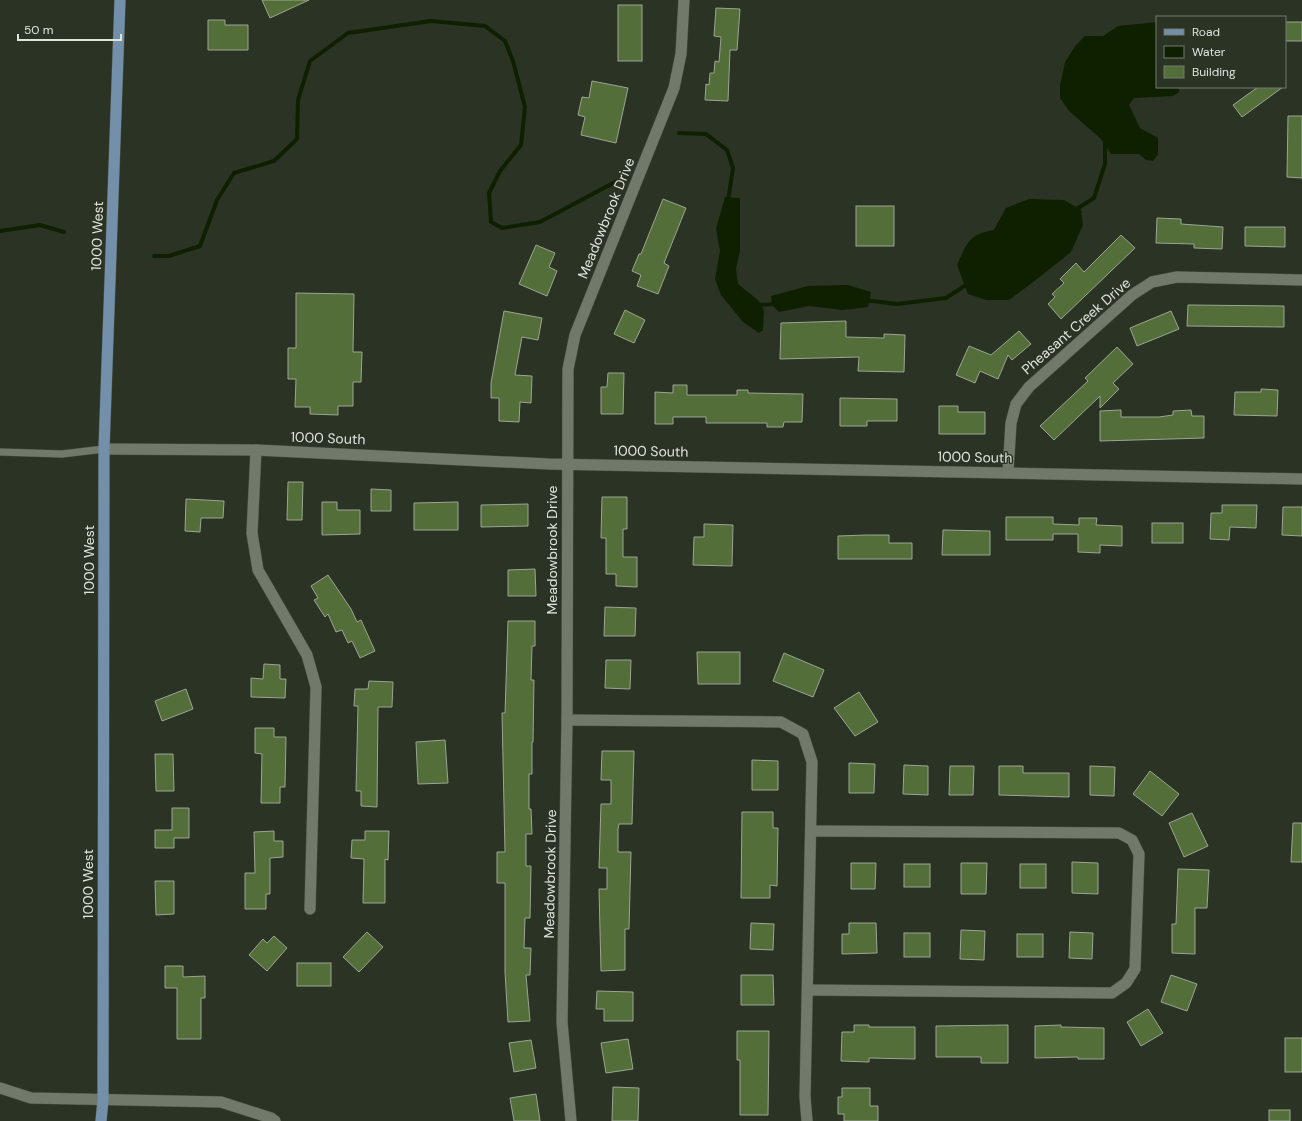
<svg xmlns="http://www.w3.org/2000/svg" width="1302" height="1121" font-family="'DM Sans',sans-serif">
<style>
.water{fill:#0f2000}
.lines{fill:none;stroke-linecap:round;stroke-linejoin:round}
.stream{stroke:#0f2000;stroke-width:4}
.building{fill:#546e3a;stroke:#9ca595}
.service-casing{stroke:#494f44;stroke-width:8}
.minor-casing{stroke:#494f44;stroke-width:12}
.tertiary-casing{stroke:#494f44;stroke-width:12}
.primary-casing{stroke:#494f44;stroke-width:12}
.service{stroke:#71796a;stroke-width:7}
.minor{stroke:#71796a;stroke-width:11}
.tertiary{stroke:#71796a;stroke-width:11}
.primary{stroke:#738faa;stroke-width:11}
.labels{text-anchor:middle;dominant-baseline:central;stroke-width:3;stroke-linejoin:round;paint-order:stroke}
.street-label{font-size:14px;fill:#e0e5dc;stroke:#2b3325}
</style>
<rect width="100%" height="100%" fill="#2b3325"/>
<g class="water">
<polygon points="1157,22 1157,87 1179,87 1179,92 1173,96 1134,98 1129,105 1140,128 1158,138 1158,154 1153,161 1146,160 1139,154 1111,154 1101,139 1069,111 1060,98 1060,85 1065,62 1076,45 1085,36 1103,36 1118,26"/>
<polygon points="725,197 740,198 740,251 736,269 738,284 758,300 764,310 763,330 759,333 743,322 721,295 715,279 720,251 716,229"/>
<path d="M1029 199 1064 200 1081 210 1083 225 1071 252 1032 283 1009 300H986L968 294 957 265C967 243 969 234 994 230L1006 208Z"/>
<polygon points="848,285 871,292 868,307 843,310 809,306 779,312 772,305 771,296 808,286"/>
</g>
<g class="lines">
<g class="stream">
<polyline points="679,133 706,134 727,150 733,168 728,201"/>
<polyline points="1075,210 1094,198 1105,164 1105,139"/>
<polyline points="0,231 40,225 64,232"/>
<polyline points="154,256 169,256 200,246 217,200 234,173 274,161 297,139 298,100 310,61 348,33 431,21 485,26 505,41 513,61 525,107 521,145 500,171 489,193 491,222 502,228 540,222 617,181"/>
<polyline points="864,300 897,304 946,298 969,283"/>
<polyline points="756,305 777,304"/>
</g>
</g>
<g class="building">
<polygon points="262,0 309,0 270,18"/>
<rect x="618" y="5" width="24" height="56"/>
<polygon points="716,8 740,9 737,50 730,50 728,101 705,100 706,84 709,85 710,73 714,73 715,61 719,62 721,37 714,36"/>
<polygon points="208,20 225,20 225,25 248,25 248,50 208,50"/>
<rect x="1285" y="22" width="17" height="19"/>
<polygon points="592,81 628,88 616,143 581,135 585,117 578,115 582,97 589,98"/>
<polygon points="1258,87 1283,87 1242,117 1233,105"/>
<polygon points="1288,116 1302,116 1302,178 1287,177"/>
<polygon points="663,199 686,208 664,263 669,266 658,294 637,286 641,275 632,271 639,254 641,254"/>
<rect x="856" y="206" width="38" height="40"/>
<polygon points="1157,218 1181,219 1181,224 1223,227 1222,249 1194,248 1194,244 1156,243"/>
<polygon points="1245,227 1285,227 1285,247 1245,246"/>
<polygon points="1121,235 1135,248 1061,319 1048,304 1055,297 1052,294 1064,283 1060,279 1076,263 1084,272"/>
<polygon points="536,245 555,253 549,267 557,271 547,296 519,284"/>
<polygon points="296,293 354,294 353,352 362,352 361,382 353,382 353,406 338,406 338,415 310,414 310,407 295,407 296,379 288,379 288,348 296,348"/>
<polygon points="1188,305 1284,306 1284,327 1187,326"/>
<polygon points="625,310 645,320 634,343 614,334"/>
<polygon points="504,311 542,318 538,340 522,337 515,375 532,376 531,403 520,402 519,422 499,421 499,398 491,398 491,383"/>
<polygon points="1171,311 1179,329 1137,346 1130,328"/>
<polygon points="846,321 846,337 884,338 884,334 905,335 904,372 858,371 859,357 780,359 781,323"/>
<polygon points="1019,331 1031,344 1012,360 1008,355 998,379 980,371 975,383 956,375 969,346 991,355"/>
<polygon points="1117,347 1133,364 1113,383 1119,389 1100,408 1100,396 1054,440 1040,426 1088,381 1085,378"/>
<polygon points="608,373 624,373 623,414 601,414 601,387 607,387"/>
<polygon points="673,385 687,385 687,395 737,395 737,390 748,390 748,393 803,394 802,422 784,422 783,427 767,427 767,423 706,423 706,417 673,417 673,424 655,424 655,392 673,393"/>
<polygon points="1261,389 1278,390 1277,416 1234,415 1235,392 1261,392"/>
<polygon points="840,398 897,399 897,421 867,421 867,426 840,426"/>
<polygon points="939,406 958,406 958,412 985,412 985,434 939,434"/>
<polygon points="1121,410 1121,417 1159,417 1173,415 1173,411 1191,410 1192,416 1204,416 1204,438 1100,441 1100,411"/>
<polygon points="288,482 303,482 302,520 287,520"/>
<polygon points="371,489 391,490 391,511 371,511"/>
<polygon points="602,497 627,497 627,529 623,529 623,557 637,557 637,587 616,586 616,574 606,574 606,538 601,538"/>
<polygon points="186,499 224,501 223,518 201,518 200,532 185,531"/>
<polygon points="322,502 337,502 337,510 360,510 360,534 322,535"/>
<polygon points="458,502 458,530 414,530 414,503"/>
<polygon points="528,504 528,526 481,527 481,505"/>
<polygon points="1222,505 1257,505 1256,528 1230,527 1229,540 1210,539 1211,513 1222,513"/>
<polygon points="1283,507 1302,507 1302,536 1282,535"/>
<polygon points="1006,517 1053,517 1053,524 1079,525 1079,518 1097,518 1096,525 1122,526 1122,546 1100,545 1100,553 1078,552 1078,534 1053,534 1053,540 1006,540"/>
<rect x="1152" y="523" width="31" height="20"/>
<polygon points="704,524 733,525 732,566 693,565 694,537 704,537"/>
<polygon points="943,530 990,531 990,555 942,555"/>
<polygon points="866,535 889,535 889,543 912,543 912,559 838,559 838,536"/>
<polygon points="535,569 536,596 508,596 508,570"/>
<polygon points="328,575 351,609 357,622 361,620 375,651 360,658 352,641 348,643 342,630 336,632 328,614 325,617 314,600 318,598 311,586"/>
<polygon points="605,607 636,608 635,636 604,636"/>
<polygon points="508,621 535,621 535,646 532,646 531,680 534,680 533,742 532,742 532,774 529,774 529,809 531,809 532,834 526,834 526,866 531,866 530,918 525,918 524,948 531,948 530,975 526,975 530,1021 508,1022 505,972 505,883 497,883 497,852 505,852 502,713 505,713"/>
<polygon points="697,652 740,652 740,684 698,684"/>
<polygon points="784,653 824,670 813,697 773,681"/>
<polygon points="606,660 631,660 630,689 605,688"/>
<polygon points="264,664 280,665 280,679 286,679 285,698 251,697 251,678 263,679"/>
<polygon points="369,681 393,682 392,707 378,707 377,807 361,806 361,791 356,791 358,706 354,706 355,689 368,689"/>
<polygon points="186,689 193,709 162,721 155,701"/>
<polygon points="859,692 878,722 855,736 834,708"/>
<polygon points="255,728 274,728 274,737 286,737 285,787 280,787 280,803 261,803 262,754 255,753"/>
<polygon points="445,740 448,783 418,784 416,742"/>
<polygon points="602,751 634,751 632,824 619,824 618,829 618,852 631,852 629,929 625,929 625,970 601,971 599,889 607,889 607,868 599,868 601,804 611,804 611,780 601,780"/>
<polygon points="155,754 173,754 174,791 156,791"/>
<polygon points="752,760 778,761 778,790 752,790"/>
<polygon points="849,763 875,764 874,793 849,793"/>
<polygon points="904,765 928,766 928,795 903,794"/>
<polygon points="950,766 974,766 973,795 949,795"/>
<polygon points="999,766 1023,766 1023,773 1069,773 1069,797 999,795"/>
<polygon points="1090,766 1115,767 1114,796 1090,795"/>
<polygon points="1150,771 1179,794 1162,816 1133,794"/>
<polygon points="172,808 189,808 189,838 174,838 174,848 155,848 155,830 172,830"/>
<polygon points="742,812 773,812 773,828 778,828 777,886 770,885 770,898 741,898"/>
<polygon points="1192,813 1208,846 1184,857 1169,823"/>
<polygon points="1293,823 1302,823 1302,862 1291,862"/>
<polygon points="274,831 274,841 283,841 283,857 270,858 270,894 266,894 266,909 245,909 245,873 255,873 254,832"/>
<polygon points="365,831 389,831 388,860 385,859 385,903 363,903 364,859 351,858 352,840 365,840"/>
<polygon points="1072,862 1098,863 1098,894 1072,893"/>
<polygon points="851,863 876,863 875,889 851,889"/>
<polygon points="961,863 987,863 986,894 961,894"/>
<rect x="904" y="864" width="26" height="23"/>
<rect x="1020" y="864" width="26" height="24"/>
<polygon points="1178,869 1209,870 1207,908 1195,908 1195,954 1172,953 1172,924 1176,924"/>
<polygon points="155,881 174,881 174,914 156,915"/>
<polygon points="751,923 774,924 773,950 750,949"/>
<polygon points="849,923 876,923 877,953 842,954 842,934 849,934"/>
<polygon points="961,930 985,931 984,960 960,959"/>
<polygon points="367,932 383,947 359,972 343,957"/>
<polygon points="1070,932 1093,933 1092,959 1069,958"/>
<rect x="904" y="933" width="26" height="24"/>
<rect x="1017" y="934" width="26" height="23"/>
<polygon points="274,936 287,948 267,971 249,955 263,939 267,943"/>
<rect x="297" y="963" width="34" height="23"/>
<polygon points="165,966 183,966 183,977 205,976 205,998 201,998 201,1039 177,1039 177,988 165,988"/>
<polygon points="741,975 773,975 774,1005 741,1005"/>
<polygon points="1171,975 1197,984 1187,1011 1161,1002"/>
<polygon points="597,991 633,992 633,1021 604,1021 604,1009 596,1009"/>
<polygon points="1148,1009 1163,1033 1141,1046 1127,1022"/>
<polygon points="854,1025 869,1025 869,1027 915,1027 915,1059 869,1058 869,1062 841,1061 842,1032 854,1032"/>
<polygon points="1008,1025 1008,1063 981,1063 981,1057 936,1057 936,1026"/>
<polygon points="1061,1025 1061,1027 1104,1028 1104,1059 1078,1059 1078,1057 1035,1058 1035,1026"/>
<polygon points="737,1031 769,1031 768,1115 740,1115 740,1060 737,1060"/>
<rect x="1285" y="1038" width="17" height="34"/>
<polygon points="628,1039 633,1069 606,1073 601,1043"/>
<polygon points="531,1040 536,1068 514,1072 509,1043"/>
<polygon points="613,1087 639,1088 638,1121 612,1121"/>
<polygon points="842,1088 870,1088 870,1106 878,1106 878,1121 844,1121 844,1114 838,1114 838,1097 842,1097"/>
<polygon points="536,1094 540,1121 514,1121 510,1098"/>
<rect x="1269" y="1110" width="21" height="11"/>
</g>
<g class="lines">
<g class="service-casing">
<polyline id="service" points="0,452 62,454 104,449"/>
</g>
<g class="minor-casing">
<g id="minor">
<polyline points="256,450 252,533 258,570 307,655 316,687 310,909"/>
<polyline points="1008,472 1011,423 1016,404 1029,387 1132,295 1152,282 1177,277 1302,280"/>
<polyline points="567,720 781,722 803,734 812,762 805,1097 807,1121"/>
<polyline points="808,990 1112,993 1126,983 1135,969 1139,854 1132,840 1119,833 811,831"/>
<polyline points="0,1088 31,1098 221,1102 271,1118 275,1121"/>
<polyline points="571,1121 562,1022 567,720 568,369 575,335 674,88 681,54 684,0"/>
</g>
</g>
<g class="tertiary-casing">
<polyline id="tertiary" points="104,449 256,450 549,464 1302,479"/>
</g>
<g class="primary-casing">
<polyline id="primary" points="101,1121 103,1100 104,449 120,0"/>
</g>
<use href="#service" class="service"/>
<use href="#minor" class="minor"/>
<use href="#tertiary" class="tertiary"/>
<use href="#primary" class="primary"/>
</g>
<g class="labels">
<g class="street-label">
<text transform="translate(606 218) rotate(-68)">Meadowbrook Drive</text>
<text transform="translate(97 236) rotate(-88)">1000 West</text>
<text transform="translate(1076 326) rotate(-41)">Pheasant Creek Drive</text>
<text transform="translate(328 438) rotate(2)">1000 South</text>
<text transform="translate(651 451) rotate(1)">1000 South</text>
<text transform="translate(975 457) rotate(1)">1000 South</text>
<text transform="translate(552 550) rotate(-90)">Meadowbrook Drive</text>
<text transform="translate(89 560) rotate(-90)">1000 West</text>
<text transform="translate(550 874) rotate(-89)">Meadowbrook Drive</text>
<text transform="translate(88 884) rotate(-90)">1000 West</text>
</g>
</g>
<rect x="1156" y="16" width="130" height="72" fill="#2b3325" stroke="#737a6e"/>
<rect x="1164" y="29" width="20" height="6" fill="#738faa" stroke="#737a6e"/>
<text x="1192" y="36" font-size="12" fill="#e0e5dc">Road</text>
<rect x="1164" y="46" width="20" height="12" fill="#0f2000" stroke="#737a6e"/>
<text x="1192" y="56" font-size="12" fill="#e0e5dc">Water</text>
<rect x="1164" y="66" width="20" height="12" fill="#546e3a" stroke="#737a6e"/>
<text x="1192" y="76" font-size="12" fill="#e0e5dc">Building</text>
<path d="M18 34v6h103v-6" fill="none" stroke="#e0e5dc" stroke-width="2"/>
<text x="24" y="34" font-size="12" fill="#e0e5dc" stroke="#2b3325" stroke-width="3" paint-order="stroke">50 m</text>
</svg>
